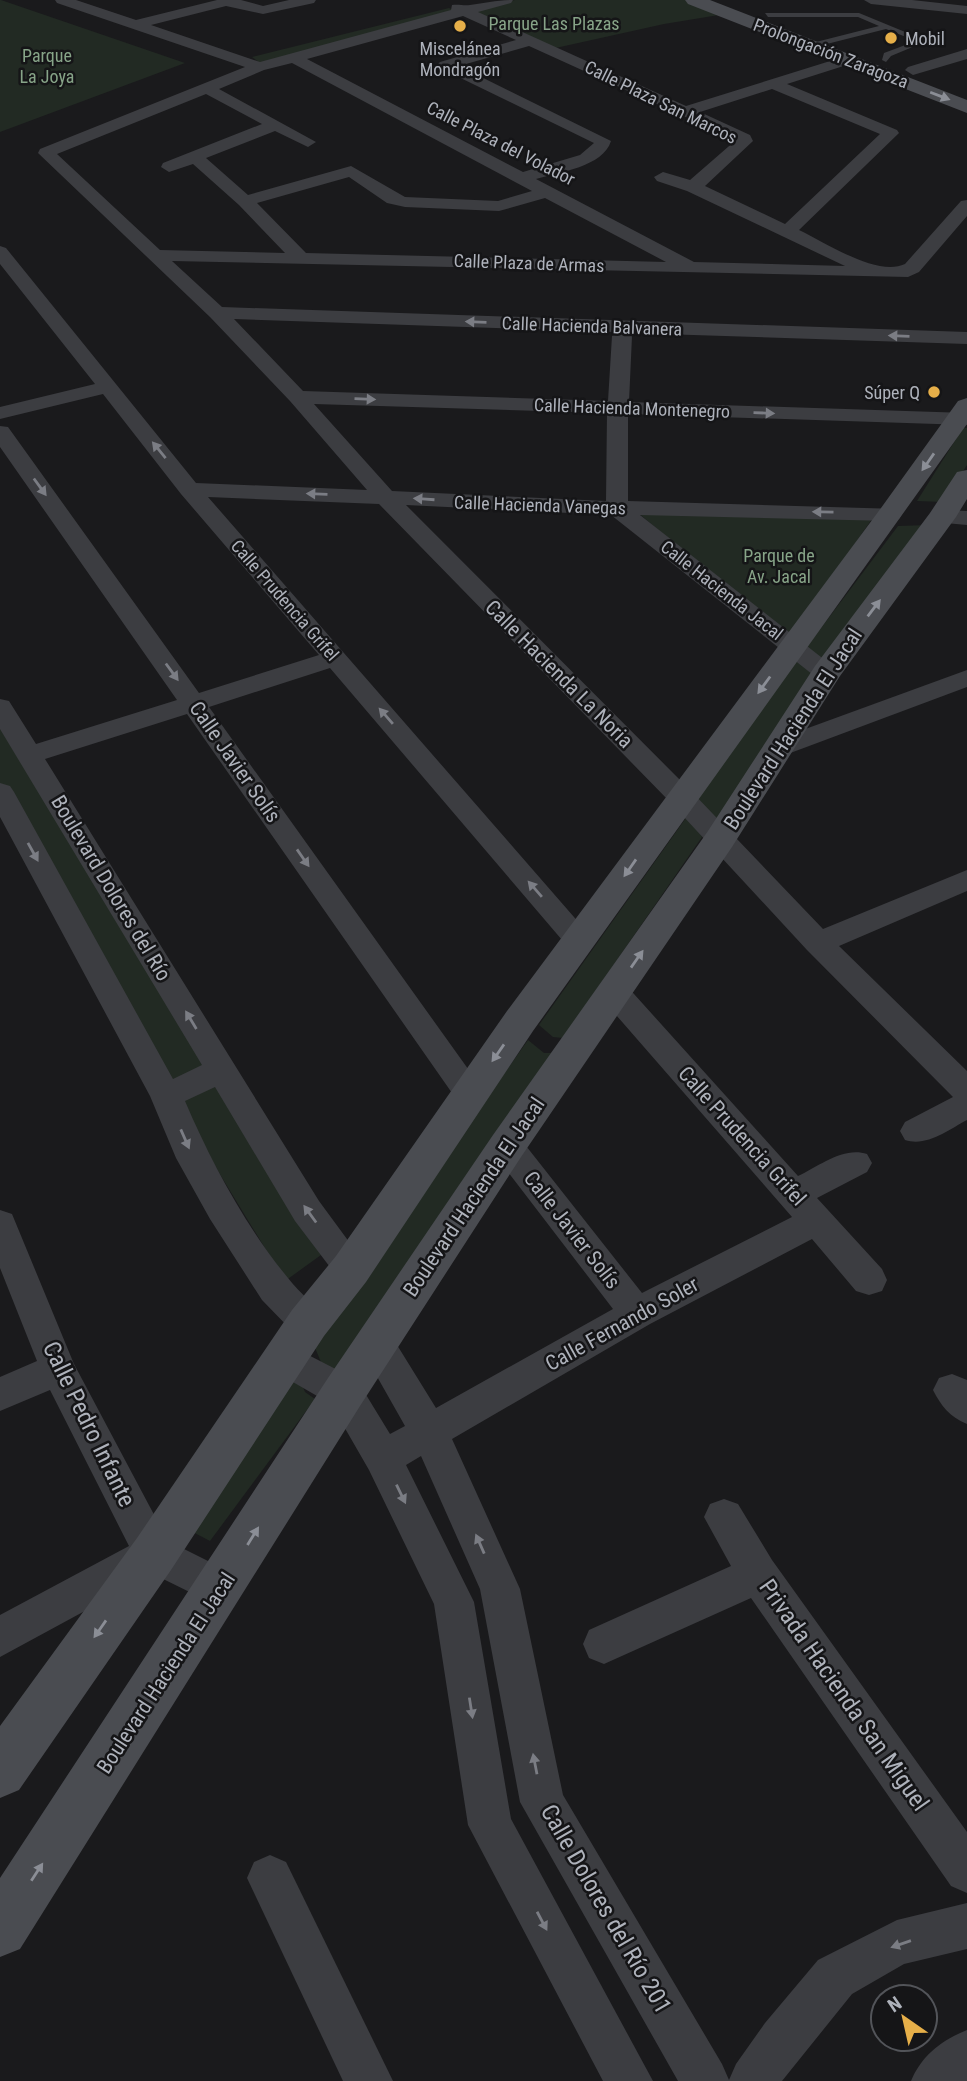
<svg xmlns="http://www.w3.org/2000/svg" width="967" height="2081" font-family="'Roboto Condensed',sans-serif">
<style>
.green{fill:#222a23}
.lines{fill:none;stroke-linecap:round;stroke-linejoin:round}
.service{fill:#3c3d41;fill-rule:evenodd}
.minor{fill:#3c3d41;fill-rule:evenodd}
.secondary{fill:#4a4c51;fill-rule:evenodd}
.oneway{fill:#8b8e96}
.oneway2{fill:#7b7d84}
.poi-dot{fill:#e6af49;stroke:#151517;stroke-width:2.5}
.labels{text-anchor:middle;dominant-baseline:central;stroke-width:5;stroke-linejoin:round;paint-order:stroke}
.far-park-label{font-size:18px;fill:#87a488;stroke:#151517}
.far-poi-label{font-size:18px;fill:#aeb2bb;stroke:#151517;text-anchor:start}
.far-street-label{font-size:18px;fill:#aeb2bb;stroke:#151517}
.street-label{font-size:21px;fill:#aeb2bb;stroke:#151517}
.near-street-label{font-size:24px;fill:#aeb2bb;stroke:#151517}
</style>
<rect width="100%" height="100%" fill="#1a1a1c"/>
<g class="green">
<polygon points="0,0 1,0 185,63 0,132"/>
<polygon points="515,0 689,0 725,14 664,24 551,49 468,12"/>
<polygon points="449,8 458,12 260,63 252,57"/>
<polygon points="963,428 967,428 967,465 943,502 917,501"/>
<polygon points="637,512 872,519 789,639"/>
<polygon points="929,525 717,835 689,803 898,526"/>
<polygon points="0,718 321,1255 285,1281 204,1148 0,785"/>
<polygon points="688,815 702,837 563,1038 553,1037 539,1025"/>
<polygon points="528,1040 544,1053 553,1053 335,1372 326,1374 313,1343"/>
<polygon points="296,1369 305,1392 315,1399 210,1541 189,1530"/>
</g>
<g class="lines">
<polygon class="service" points="765,13 859,13 927,41 891,56 886,62 882,60 884,53 916,41 886,29 811,48 808,44 879,26 858,17 768,17"/>
<g class="minor">
<path d="M55 0H76L136 20 217 0H241L263 6 289 0H316L314 3 263 14 226 6 151 25 260 62 451 10 452 5C459 4 464 6 470 5 485 3 497 0 513 0L511 3 478 12 686 106 843 57H853L856 60 853 63 787 84 897 130 899 133 799 230C826 243 877 277 905 264L961 201 967 200V216L919 272 908 277 172 261 222 307 967 332V344L630 333 632 336 629 402 967 413V425L628 414V501L899 509 902 514 899 519 891 521 640 515 835 668 839 673 835 678 826 681 817 678 611 515 406 505 691 791 823 929 967 870V891L839 946 967 1071V1120C948 1130 927 1147 905 1140L900 1131 905 1122 953 1097 807 950 671 803 379 504 208 497 594 940 590 947 579 950 568 947 330 668 209 707 486 1094 481 1103 470 1106 459 1103 187 714 45 759 319 1201 369 1269 363 1279 351 1284 339 1279 295 1221 215 1087 185 1101C211 1162 246 1227 288 1278 300 1294 317 1305 326 1323L321 1334 308 1338 295 1334 262 1300 210 1219 176 1158 150 1096 0 817V783L10 786 14 792 173 1079 202 1065 0 729V699L9 701 36 744 177 700 0 447V426L8 427 199 693 319 655 181 494 103 394 0 419V407L95 384 0 264V246L6 248 196 483 367 490 290 401 210 317 38 153 40 149 245 67 57 3ZM463 16 516 40 440 62 437 65 440 68 594 143 580 155 523 172 307 59ZM529 46 736 140 690 180 663 172 654 177 657 181 687 191 845 266 694 262 536 179C559 172 603 167 611 141L459 66ZM292 63 532 191 498 201 405 197 351 166 248 195 206 158 275 131 308 147 316 142 219 89 264 70ZM772 89 880 134 785 224 705 186 753 141 750 135 700 112ZM206 94 262 124 163 163 161 167 169 172 193 164 239 205 285 253 160 250 57 154ZM349 177 387 203 405 207 499 211 545 198 666 262 306 253 257 203ZM234 319 615 332 612 336 608 401 303 391ZM314 404 607 413 606 501 392 491Z"/>
<polygon points="864,0 912,0 967,6 967,14 871,4"/>
<polygon points="967,49 967,59 913,75 905,70 908,67"/>
<polygon points="942,510 967,511 967,525 934,522 931,517 934,512"/>
<polygon points="967,670 967,687 785,755 776,757 767,755 763,749 767,743"/>
<path d="M614 981 625 984 798 1176C819 1166 844 1146 867 1154L872 1163 867 1172 817 1198 882 1269 887 1280 882 1291 869 1295 856 1291 812 1239 650 1324 452 1439 520 1589 563 1795 722 2064 729 2080 736 2064 765 2023 818 1960 897 1920 967 1903V1949L904 1964 852 1994 782 2081H678L520 1802 480 1589 421 1456 406 1465 474 1602 511 1819 653 2081H603L468 1825 434 1604 369 1470 331 1404 272 1370 267 1359 272 1348 285 1343 357 1380 390 1434 405 1426 358 1343 363 1332 376 1327 389 1332 436 1408 613 1309 495 1155 490 1146 495 1137 507 1133 519 1137 642 1293 792 1217 603 1000 599 992 603 984Z"/>
<polygon points="0,1210 12,1214 74,1364 168,1541 234,1574 240,1588 234,1602 220,1607 153,1574 0,1657 0,1615 129,1546 50,1390 0,1411 0,1377 37,1361 0,1268"/>
<path d="M952 1374 967 1380V1424C950 1417 941 1406 933 1390L939 1378Z"/>
<polygon points="724,1499 738,1504 772,1560 967,1832 967,1893 951,1886 751,1598 604,1664 589,1658 583,1644 589,1630 731,1566 704,1517 710,1504"/>
<polygon points="270,1855 286,1862 393,2081 343,2081 247,1878 254,1862"/>
<path d="M967 2030V2081H911C921 2056 942 2040 967 2030Z"/>
</g>
<g class="secondary">
<polygon points="685,0 710,0 967,100 967,113 688,4"/>
<polygon points="967,398 967,424 533,1031 366,1282 324,1336 171,1570 19,1790 0,1798 0,1726 137,1538 292,1310 336,1256 507,1011 881,508 958,401"/>
<polygon points="967,470 967,499 956,517 840,676 732,847 521,1157 360,1406 20,1949 0,1957 0,1878 328,1378 493,1135 708,831 815,666 930,513 957,472"/>
</g>
</g>
<defs><path id="oneway-solid" d="M-6-.8H1V-3.2L6.5 0L1 3.2V.8H-6Z" transform="scale(1.75)"/></defs>
<g class="oneway">
<use href="#oneway-solid" transform="translate(940 96) rotate(21)"/>
<use href="#oneway-solid" transform="translate(928 462) rotate(125)"/>
<use href="#oneway-solid" transform="translate(874 608) rotate(-53)"/>
<use href="#oneway-solid" transform="translate(764 685) rotate(126)"/>
<use href="#oneway-solid" transform="translate(630 868) rotate(125)"/>
<use href="#oneway-solid" transform="translate(637 959) rotate(-55)"/>
<use href="#oneway-solid" transform="translate(498 1053) rotate(125)"/>
<use href="#oneway-solid" transform="translate(253 1536) rotate(-58)"/>
<use href="#oneway-solid" transform="translate(100 1629) rotate(125)"/>
<use href="#oneway-solid" transform="translate(37 1872) rotate(-57)"/>
</g>
<g class="oneway2">
<use href="#oneway-solid" transform="translate(476 322) rotate(-178)"/>
<use href="#oneway-solid" transform="translate(899 336) rotate(-178)"/>
<use href="#oneway-solid" transform="translate(365 399) rotate(2)"/>
<use href="#oneway-solid" transform="translate(764 413) rotate(2)"/>
<use href="#oneway-solid" transform="translate(159 450) rotate(-129)"/>
<use href="#oneway-solid" transform="translate(40 487) rotate(54)"/>
<use href="#oneway-solid" transform="translate(317 494) rotate(-178)"/>
<use href="#oneway-solid" transform="translate(424 499) rotate(-176)"/>
<use href="#oneway-solid" transform="translate(823 512) rotate(-179)"/>
<use href="#oneway-solid" transform="translate(172 672) rotate(54)"/>
<use href="#oneway-solid" transform="translate(386 716) rotate(-131)"/>
<use href="#oneway-solid" transform="translate(33 852) rotate(61)"/>
<use href="#oneway-solid" transform="translate(303 858) rotate(55)"/>
<use href="#oneway-solid" transform="translate(535 889) rotate(-131)"/>
<use href="#oneway-solid" transform="translate(191 1020) rotate(-121)"/>
<use href="#oneway-solid" transform="translate(185 1139) rotate(66)"/>
<use href="#oneway-solid" transform="translate(310 1214) rotate(-126)"/>
<use href="#oneway-solid" transform="translate(401 1494) rotate(64)"/>
<use href="#oneway-solid" transform="translate(480 1544) rotate(-114)"/>
<use href="#oneway-solid" transform="translate(471 1708) rotate(81)"/>
<use href="#oneway-solid" transform="translate(535 1764) rotate(-101)"/>
<use href="#oneway-solid" transform="translate(542 1921) rotate(62)"/>
<use href="#oneway-solid" transform="translate(901 1944) rotate(161)"/>
</g>
<g class="poi-dot">
<circle cx="460" cy="26" r="7"/>
<circle cx="891" cy="38" r="7"/>
<circle cx="934" cy="392" r="7"/>
</g>
<g class="labels">
<g class="far-park-label">
<text x="554" y="23">Parque Las Plazas</text>
<text x="47" y="55">Parque<tspan x="47" dy="21">La Joya</tspan></text>
<text x="779" y="555">Parque de<tspan x="779" dy="21">Av. Jacal</tspan></text>
</g>
<g class="far-poi-label">
<text x="905" y="38">Mobil</text>
<text x="460" y="48" text-anchor="middle">Miscelánea<tspan x="460" dy="21">Mondragón</tspan></text>
<text x="920" y="392" text-anchor="end">Súper Q</text>
</g>
<g class="far-street-label">
<text transform="translate(831 53) rotate(21)">Prolongación Zaragoza</text>
<text transform="translate(661 102) rotate(26)">Calle Plaza San Marcos</text>
<text transform="translate(501 143) rotate(27)">Calle Plaza del Volador</text>
<text transform="translate(529 263) rotate(2)">Calle Plaza de Armas</text>
<text transform="translate(592 326) rotate(2)">Calle Hacienda Balvanera</text>
<text transform="translate(632 408) rotate(2)">Calle Hacienda Montenegro</text>
<text transform="translate(540 505) rotate(2)">Calle Hacienda Vanegas</text>
<text transform="translate(722 590) rotate(38)">Calle Hacienda Jacal</text>
<text transform="translate(285 600) rotate(49)">Calle Prudencia Grifel</text>
</g>
<g class="street-label">
<text transform="translate(559 674) rotate(45)">Calle Hacienda La Noria</text>
<text transform="translate(793 729) rotate(-57)">Boulevard Hacienda El Jacal</text>
<text transform="translate(235 762) rotate(55)">Calle Javier Solís</text>
<text transform="translate(111 888) rotate(59)">Boulevard Dolores del Río</text>
<text transform="translate(742 1136) rotate(48)">Calle Prudencia Grifel</text>
<text transform="translate(474 1197) rotate(-56)">Boulevard Hacienda El Jacal</text>
<text transform="translate(572 1230) rotate(52)">Calle Javier Solís</text>
<text transform="translate(622 1324) rotate(-29)">Calle Fernando Soler</text>
<text transform="translate(166 1673) rotate(-57)">Boulevard Hacienda El Jacal</text>
</g>
<g class="near-street-label">
<text transform="translate(89 1424) rotate(64)">Calle Pedro Infante</text>
<text transform="translate(844 1695) rotate(55)">Privada Hacienda San Miguel</text>
<text transform="translate(606 1909) rotate(60)">Calle Dolores del Río 201</text>
</g>
</g>
<g transform="translate(904 2018) rotate(326)"><circle r="33" fill="#151517" stroke="#525459" stroke-width="2"/>
<path d="M0-5L12 26L0 18L-12 26Z" fill="#e6af49"/>
<text y="-10" font-size="19" font-weight="bold" text-anchor="middle" fill="#aeb2bb">N</text>
</g>
</svg>
